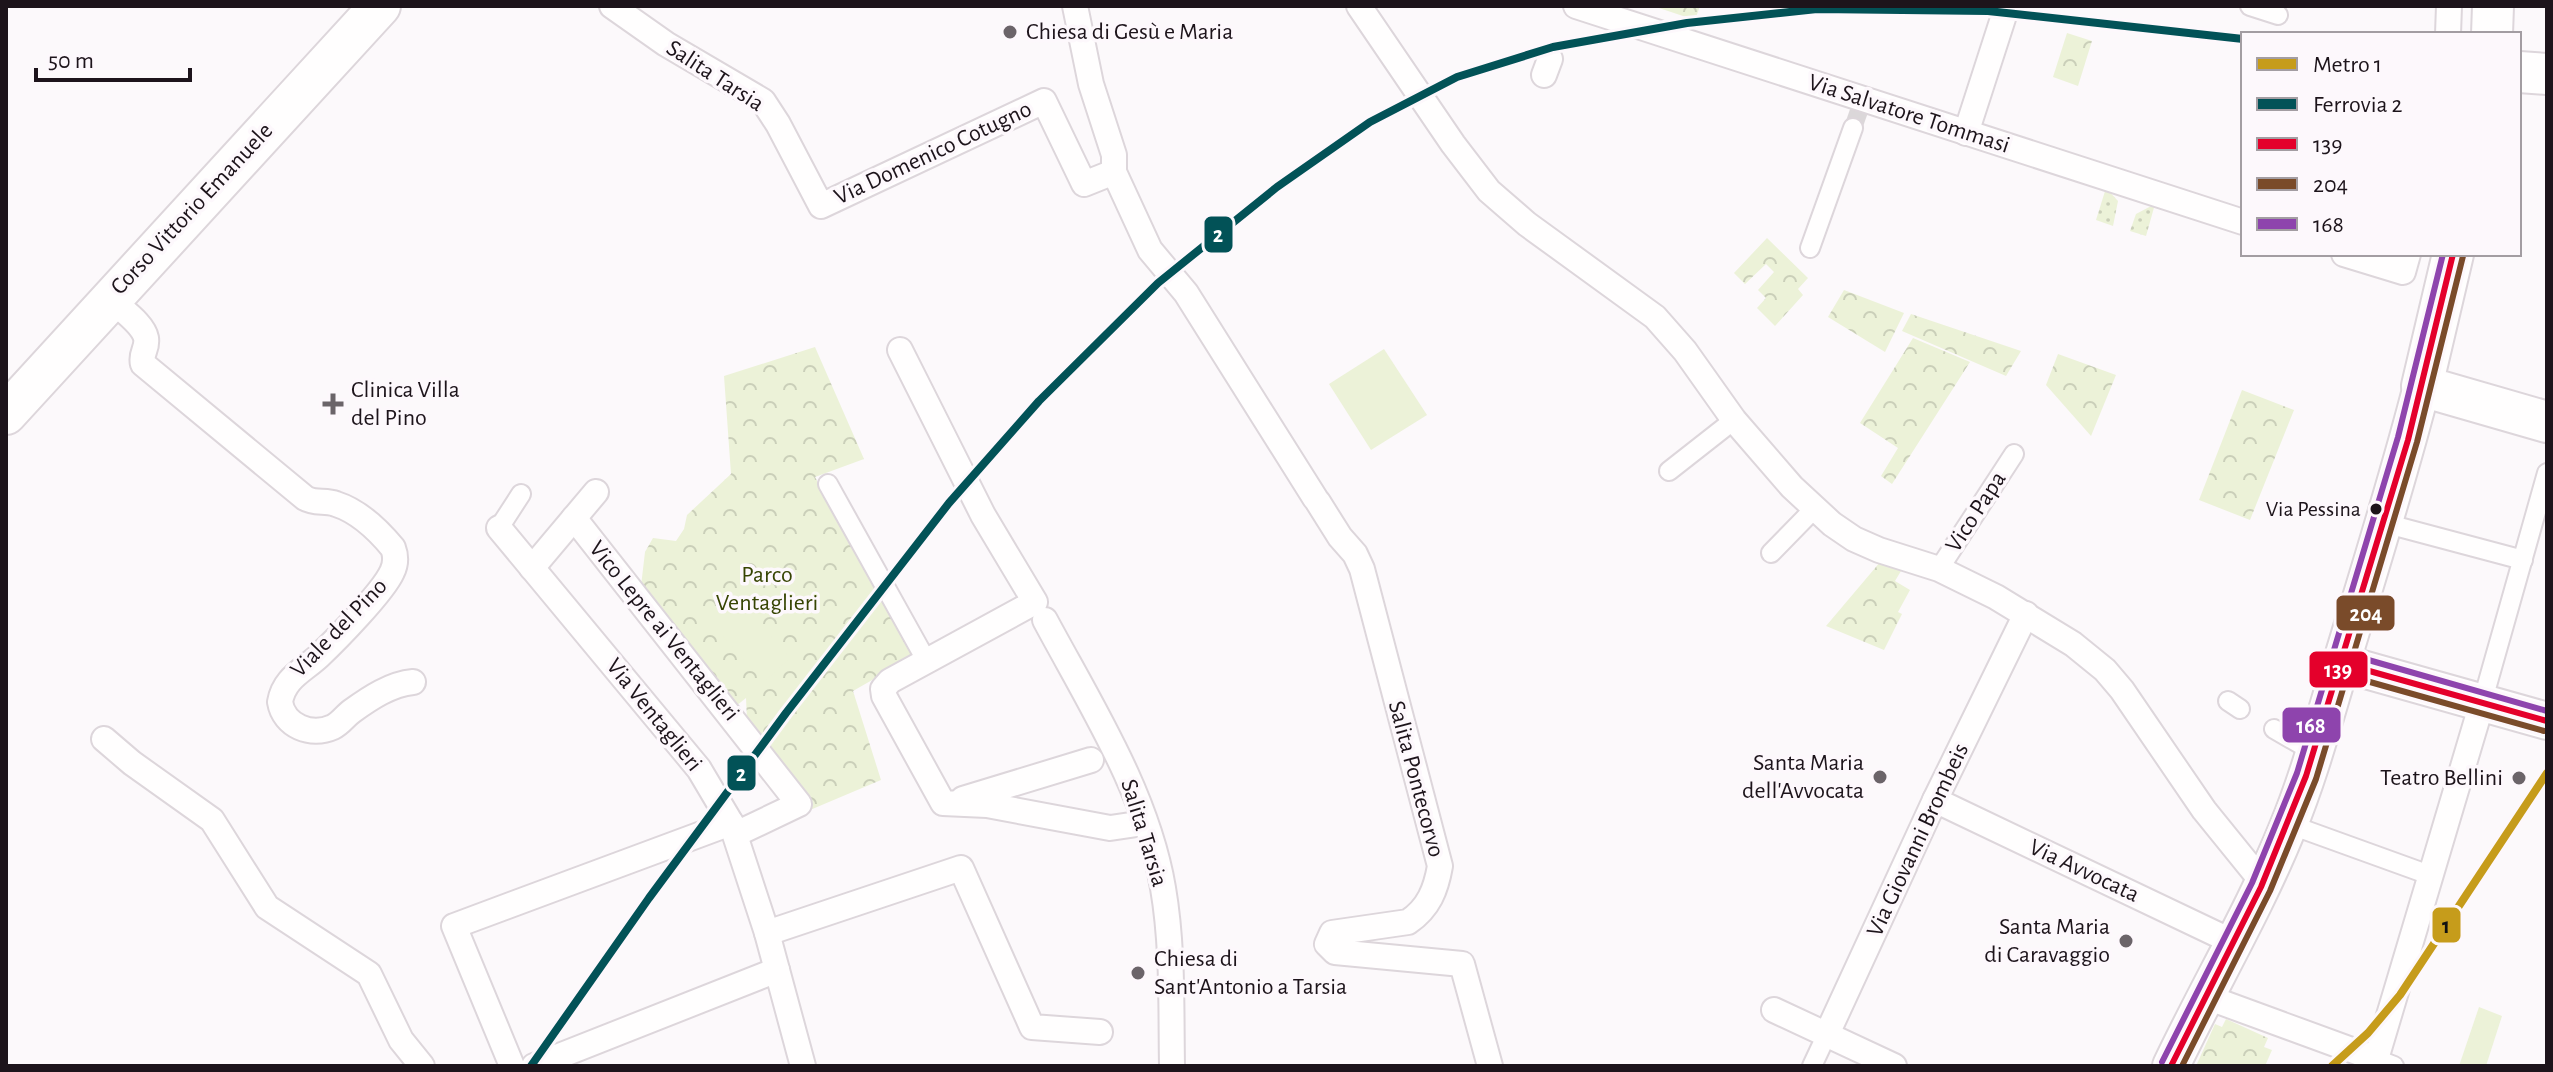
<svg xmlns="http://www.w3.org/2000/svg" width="2553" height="1072" font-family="'Alegreya Sans',sans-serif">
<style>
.grass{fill:url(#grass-dots)}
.forest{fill:url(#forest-crowns)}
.garden{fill:#ecf2d8}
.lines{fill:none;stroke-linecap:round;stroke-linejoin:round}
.pedestrian-tunnel{stroke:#dbd7d9;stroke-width:18;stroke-dasharray:18 9;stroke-linecap:butt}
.pedestrian-casing{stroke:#ddd6db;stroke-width:22}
.minor-casing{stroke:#ddd6db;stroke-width:28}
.secondary-casing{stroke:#ddd6db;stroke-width:40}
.primary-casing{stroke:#ddd6db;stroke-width:44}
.pedestrian{stroke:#fffefe;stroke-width:18}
.minor{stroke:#fffefe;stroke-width:24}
.secondary{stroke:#fffefe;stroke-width:36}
.primary{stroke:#fffefe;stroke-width:40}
.bus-1-casing{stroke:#fdf8fc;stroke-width:12}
.bus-2-casing{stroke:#fdf8fc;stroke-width:12}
.bus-3-casing{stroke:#fdf8fc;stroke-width:12}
.bus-1{stroke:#e4002b;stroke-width:6}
.bus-2{stroke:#7a4b2a;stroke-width:6}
.bus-3{stroke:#8e44ad;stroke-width:6}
.rail-1-casing{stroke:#fdf8fc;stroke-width:14}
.rail-1{stroke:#025257;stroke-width:8}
.metro-1-casing{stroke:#fdf8fc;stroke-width:14}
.metro-1{stroke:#c69c1b;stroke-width:8}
.poi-dot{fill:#6b6469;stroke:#fdf8fc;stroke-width:3}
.bus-dot{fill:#1d141b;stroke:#fdf8fc;stroke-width:3}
.labels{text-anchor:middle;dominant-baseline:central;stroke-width:7;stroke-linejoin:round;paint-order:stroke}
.bus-label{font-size:22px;fill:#1d141b;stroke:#fdf8fc;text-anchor:end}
.poi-label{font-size:24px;fill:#1d141b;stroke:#fdf8fc;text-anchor:start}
.street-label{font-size:24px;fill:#1d141b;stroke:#fdf8fc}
.park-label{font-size:24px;fill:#364402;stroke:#fdf8fc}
.line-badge{stroke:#fdf8fc;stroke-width:3}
.badge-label{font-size:22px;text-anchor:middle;font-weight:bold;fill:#fff}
.pale-badge-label{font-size:22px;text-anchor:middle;font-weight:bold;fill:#111}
</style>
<defs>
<pattern id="grass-dots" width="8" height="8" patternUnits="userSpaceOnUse" patternTransform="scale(2)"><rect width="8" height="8" fill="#ecf2d8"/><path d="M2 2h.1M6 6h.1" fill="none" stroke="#cacfb9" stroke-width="1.8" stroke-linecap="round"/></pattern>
<pattern id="forest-crowns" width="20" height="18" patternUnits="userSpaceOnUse" patternTransform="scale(2)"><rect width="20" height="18" fill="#ecf2d8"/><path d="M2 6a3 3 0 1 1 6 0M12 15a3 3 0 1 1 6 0" fill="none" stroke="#cacfb9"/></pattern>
</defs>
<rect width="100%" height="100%" fill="#fcf9fb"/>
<g class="grass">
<polygon points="2106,188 2118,201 2113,226 2096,220"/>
<polygon points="2155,204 2146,236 2130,231 2136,214"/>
</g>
<g class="forest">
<polygon points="1653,6 1700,6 1695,20"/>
<polygon points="2067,33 2092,41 2078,86 2053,77"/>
<polygon points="1767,238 1808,278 1798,289 1803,295 1775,326 1757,308 1766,298 1758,290 1774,272 1766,264 1745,284 1734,273"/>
<polygon points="1844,290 1904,313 1885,352 1828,317"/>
<polygon points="1911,314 2021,351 2006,376 1902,331"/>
<polygon points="1913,338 1970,362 1892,484 1881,476 1898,448 1860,423"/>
<polygon points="815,347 864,459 815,477 914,656 853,691 881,780 810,810 747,720 746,698 736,706 641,586 645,552 653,538 676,541 684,529 687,515 731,474 724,376"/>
<polygon points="2058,354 2116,375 2091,436 2046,385"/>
<polygon points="2242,390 2294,410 2250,520 2199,500"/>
<polygon points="1881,561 1901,571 1895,581 1910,590 1898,612 1902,614 1884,650 1826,626"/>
<polygon points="2226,1019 2268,1038 2264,1047 2272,1050 2265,1066 2196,1066 2215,1024 2222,1027"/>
</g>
<g class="garden">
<polygon points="1384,349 1427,415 1371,450 1329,384"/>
<polygon points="739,600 790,658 764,682 712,624"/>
<polygon points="2479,1007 2502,1016 2486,1066 2459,1066"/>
</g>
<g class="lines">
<polyline class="pedestrian-tunnel" points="1853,128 1860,108"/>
<g class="pedestrian-casing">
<g id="pedestrian">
<polyline points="2250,6 2278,15"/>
<polyline points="1810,248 1853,128"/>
<polyline points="1669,471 1734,420"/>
<polyline points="828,484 926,660"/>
<polyline points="2384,523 2523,560"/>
<polyline points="499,528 521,494"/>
<polyline points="1771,553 1814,509"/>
<polyline points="1939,569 2014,454"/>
<polyline points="2228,701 2240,709"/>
<polyline points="2482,703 2547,473"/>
<polyline points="2274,729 2314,752"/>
<polyline points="2305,830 2424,873"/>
<polyline points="2376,1059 2394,1066"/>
<polyline points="1812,1066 1827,1034"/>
</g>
</g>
<g class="minor-casing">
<g id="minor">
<polyline points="612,6 666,44 763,101 778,124 821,206 1044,101 1084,184 1114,172"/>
<polyline points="1075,6 1091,84 1114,155 1114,172 1150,250 1186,293 1315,498"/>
<polyline points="1359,6 1453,144 1489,191 1527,224 1655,317 1685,351 1734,420 1792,487 1832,524 1854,539 1879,550 1939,569 1996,597 2073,644 2105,670 2122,690 2204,810 2264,884"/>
<polyline points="1576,6 2243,222"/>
<polyline points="2448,34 2449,6"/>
<polyline points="1544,75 1550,59"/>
<polyline points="1966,133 2007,6"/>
<polyline points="2344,254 2403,272 2408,254"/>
<path d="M110 298C120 309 143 323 146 338 148 349 140 353 143 364L305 498C315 504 325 500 336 504 358 511 379 531 393 548 396 556 396 564 392 572 383 592 336 640 319 656 303 671 284 678 280 702 284 726 311 737 333 727 341 723 345 716 352 711 370 698 391 684 413 682"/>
<polyline points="900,350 983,515 1035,602 890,681 883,689 884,696 943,803 987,805 1110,828 1144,823"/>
<path d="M1318 502 1340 537 1355 554 1362 569 1440 866C1436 889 1429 908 1408 922L1332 933 1327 944 1335 952 1462 964 1490 1066"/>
<polyline points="574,518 799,804 736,834"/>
<polyline points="499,528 699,769 731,823 767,933 803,1066"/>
<polyline points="532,568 596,492"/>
<path d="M1045 620C1090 704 1147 793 1163 888 1173 946 1171 1007 1172 1066"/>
<polyline points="104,739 132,763 212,820 267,907 369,974 401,1040 422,1066"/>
<polyline points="963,799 1091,760"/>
<polyline points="1935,800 2233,942"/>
<polyline points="767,933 961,868 1032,1027 1100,1032"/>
<polyline points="2204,996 2376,1059 2482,703"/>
<polyline points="1774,1010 1894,1066"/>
<polyline points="1827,1034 1935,800 2026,614"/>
<polyline points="512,1066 454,926 731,823"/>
<polyline points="534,1066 777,970"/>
</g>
</g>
<g class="secondary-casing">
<g id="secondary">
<polyline points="2341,663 2547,721"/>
<path d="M2171 1066C2209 986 2255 909 2288 827 2311 771 2326 712 2344 654 2371 565 2399 476 2422 386"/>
</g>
</g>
<g class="primary-casing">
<g id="primary">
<polyline points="2492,34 2493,6"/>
<polyline points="2519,72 2547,74"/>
<polyline points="2453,254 2422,386 2547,422"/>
<polyline points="6,414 380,6"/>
</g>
</g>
<use href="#pedestrian" class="pedestrian"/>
<use href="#minor" class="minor"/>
<use href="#secondary" class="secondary"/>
<use href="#primary" class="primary"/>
<g class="bus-1-casing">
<g id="bus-1">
<polyline points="2341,663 2547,721"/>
<polyline points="2171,1066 2261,887 2306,776 2408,440 2453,254"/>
</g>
</g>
<g class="bus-2-casing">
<g id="bus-2">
<polyline points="2338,673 2544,731"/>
<polyline points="2182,1066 2270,891 2316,779 2417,442 2463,256"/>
</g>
</g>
<g class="bus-3-casing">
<g id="bus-3">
<polyline points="2344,653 2547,711"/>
<polyline points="2162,1062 2252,883 2297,773 2398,437 2443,254"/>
</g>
</g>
<use href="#bus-1" class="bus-1"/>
<use href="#bus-2" class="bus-2"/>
<use href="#bus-3" class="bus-3"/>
<g class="rail-1-casing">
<polyline id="rail-1" points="531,1066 649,898 786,713 949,503 1039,401 1158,283 1277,187 1370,122 1457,77 1553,47 1687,23 1817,9 1988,11 2243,39"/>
</g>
<use href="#rail-1" class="rail-1"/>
<g class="metro-1-casing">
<polyline id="metro-1" points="2332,1066 2368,1033 2400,995 2547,773"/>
</g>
<use href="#metro-1" class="metro-1"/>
</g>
<g class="poi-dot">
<circle cx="1010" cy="32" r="8"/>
<path d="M329 392h8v8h8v8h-8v8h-8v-8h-8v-8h8z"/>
<circle cx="1880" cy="777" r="8"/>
<circle cx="2519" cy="778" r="8"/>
<circle cx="2126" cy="941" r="8"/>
<circle cx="1138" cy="973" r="8"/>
</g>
<circle class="bus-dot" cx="2376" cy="509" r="7"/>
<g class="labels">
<g class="bus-label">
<text x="2361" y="509">Via Pessina</text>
</g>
<g class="poi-label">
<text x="1026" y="32">Chiesa di Gesù e Maria</text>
<text x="351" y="390">Clinica Villa<tspan x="351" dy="28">del Pino</tspan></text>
<text x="1864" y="763" text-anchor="end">Santa Maria<tspan x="1864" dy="28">dell'Avvocata</tspan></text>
<text x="2503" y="778" text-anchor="end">Teatro Bellini</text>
<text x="2110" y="927" text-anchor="end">Santa Maria<tspan x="2110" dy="28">di Caravaggio</tspan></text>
<text x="1154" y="959">Chiesa di<tspan x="1154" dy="28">Sant'Antonio a Tarsia</tspan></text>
</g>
<g class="street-label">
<text transform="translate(715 76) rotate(33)">Salita Tarsia</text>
<text transform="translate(1909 114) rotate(18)">Via Salvatore Tommasi</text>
<text transform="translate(933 153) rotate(-25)">Via Domenico Cotugno</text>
<text transform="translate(192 209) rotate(-47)">Corso Vittorio Emanuele</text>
<text transform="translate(1976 512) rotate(-57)">Vico Papa</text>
<text transform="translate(339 628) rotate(-46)">Viale del Pino</text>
<text transform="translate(664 631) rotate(51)">Vico Lepre ai Ventaglieri</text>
<text transform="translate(654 715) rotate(51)">Via Ventaglieri</text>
<text transform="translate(1416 779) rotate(75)">Salita Pontecorvo</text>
<text transform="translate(1144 833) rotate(73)">Salita Tarsia</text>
<text transform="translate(1918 840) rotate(-65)">Via Giovanni Brombeis</text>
<text transform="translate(2084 871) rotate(25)">Via Avvocata</text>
</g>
<g class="park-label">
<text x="767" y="575">Parco<tspan x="767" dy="28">Ventaglieri</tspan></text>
</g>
</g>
<g class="line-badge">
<rect x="1203" y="215" width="31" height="39" rx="8" fill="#025257"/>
<rect x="2335" y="594" width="61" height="38" rx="8" fill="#7a4b2a"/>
<rect x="2308" y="650" width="61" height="39" rx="8" fill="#e4002b"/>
<rect x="2281" y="706" width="61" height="38" rx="8" fill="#8e44ad"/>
<rect x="726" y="754" width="31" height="38" rx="8" fill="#025257"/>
<rect x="2431" y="906" width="31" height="38" rx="8" fill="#c69c1b"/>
</g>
<g class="badge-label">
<text x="1218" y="242">2</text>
<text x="2366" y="621">204</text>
<text x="2338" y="677">139</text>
<text x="2311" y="733">168</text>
<text x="741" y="781">2</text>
</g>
<g class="pale-badge-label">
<text x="2446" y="933">1</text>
</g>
<rect width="2553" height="1072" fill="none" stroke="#1d141b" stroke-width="16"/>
<rect x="2241" y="32" width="280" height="224" fill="#fdf8fc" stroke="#a39da2" stroke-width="2"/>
<rect x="2257" y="58" width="40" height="12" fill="#c69c1b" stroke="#a39da2" stroke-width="2"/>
<text x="2313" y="72" font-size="24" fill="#1d141b">Metro 1</text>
<rect x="2257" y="98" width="40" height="12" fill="#025257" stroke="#a39da2" stroke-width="2"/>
<text x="2313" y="112" font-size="24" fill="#1d141b">Ferrovia 2</text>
<rect x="2257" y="138" width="40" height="12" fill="#e4002b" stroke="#a39da2" stroke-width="2"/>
<text x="2313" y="152" font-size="24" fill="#1d141b">139</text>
<rect x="2257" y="178" width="40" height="12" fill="#7a4b2a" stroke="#a39da2" stroke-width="2"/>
<text x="2313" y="192" font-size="24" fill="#1d141b">204</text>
<rect x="2257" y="218" width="40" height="12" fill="#8e44ad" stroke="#a39da2" stroke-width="2"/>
<text x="2313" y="232" font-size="24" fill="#1d141b">168</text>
<path d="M36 68v12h154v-12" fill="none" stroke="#1d141b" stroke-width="4"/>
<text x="48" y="68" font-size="24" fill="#1d141b" stroke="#fdf8fc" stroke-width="6" paint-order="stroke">50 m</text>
</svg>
